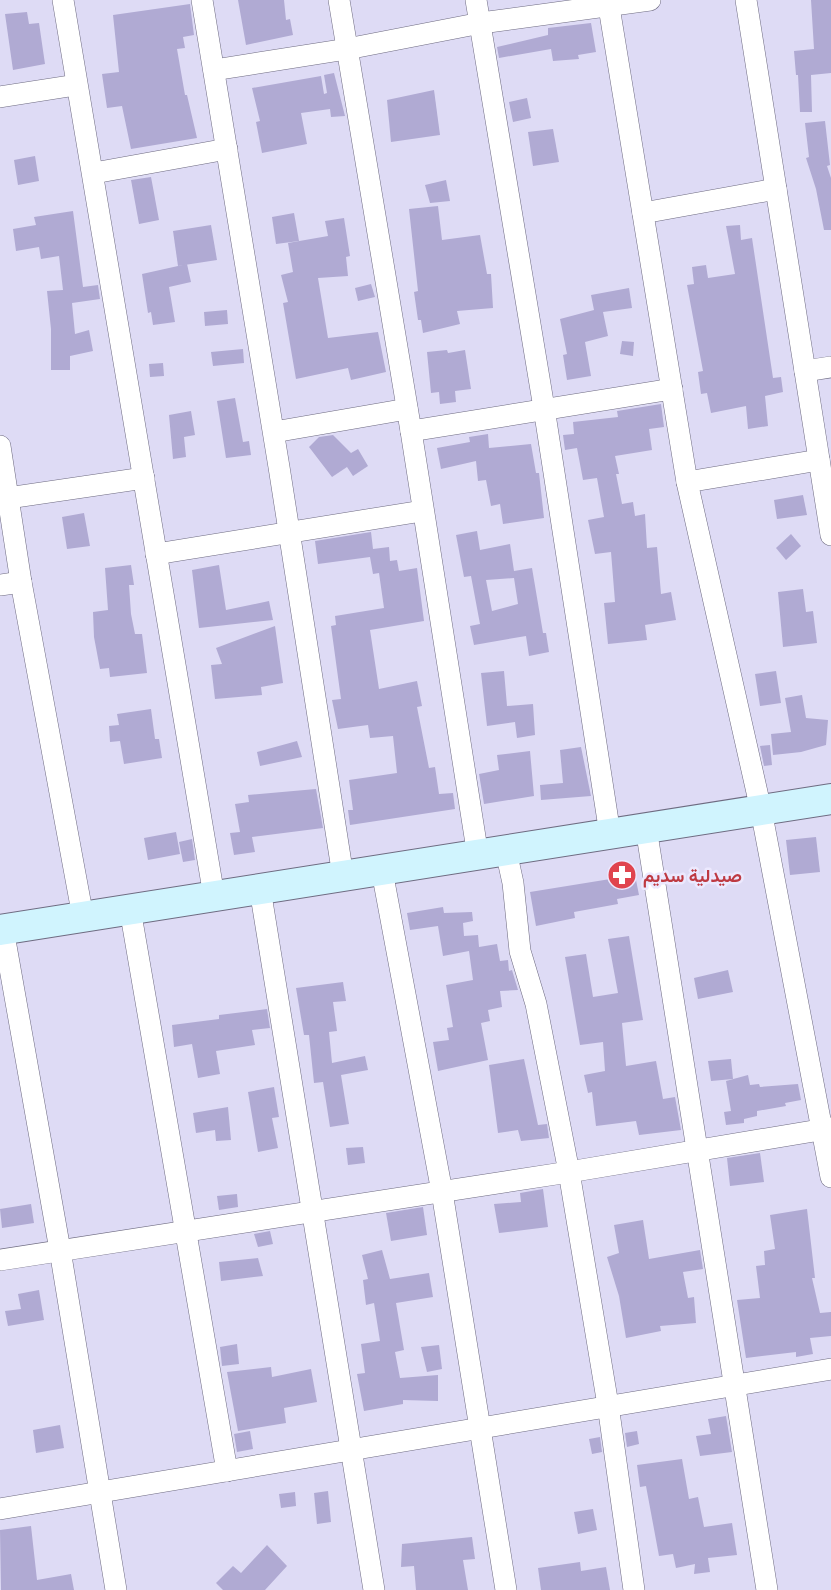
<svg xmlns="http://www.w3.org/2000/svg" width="831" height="1590" font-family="Lato,Vazirmatn,sans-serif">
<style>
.building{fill:#b0aad3;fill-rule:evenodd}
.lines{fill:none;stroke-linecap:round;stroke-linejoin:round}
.street-casing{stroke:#6e6b81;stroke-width:22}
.secondary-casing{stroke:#6e6b81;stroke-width:32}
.street{stroke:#fff;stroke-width:21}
.secondary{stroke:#d0f4fe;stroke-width:30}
.labels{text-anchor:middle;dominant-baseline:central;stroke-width:5;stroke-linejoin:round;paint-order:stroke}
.health-label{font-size:18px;font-weight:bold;fill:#be3a42;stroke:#ece9fe;text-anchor:start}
</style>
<rect width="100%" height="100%" fill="#dedbf5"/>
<g class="building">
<polygon points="238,0 284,0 286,20 290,19 293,35 246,45"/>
<polygon points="811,0 831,0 831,73 811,75 812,112 800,112 798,75 796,75 794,51 814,49"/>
<polygon points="190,4 194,35 183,37 185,48 177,49 185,95 187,95 197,138 131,149 122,106 107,108 102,74 119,72 113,15"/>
<polygon points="27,12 29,24 39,23 45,64 13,70 5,14"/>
<polygon points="591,23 596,52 578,55 579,59 553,61 551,49 499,58 497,47 548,35 548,28"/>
<polygon points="334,73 345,116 331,117 330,109 301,113 307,144 262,153 256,122 260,121 252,88 321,76 324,94 327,93 324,75"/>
<polygon points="434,90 440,135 391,142 387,100"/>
<polygon points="527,98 531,118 513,122 509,102"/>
<polygon points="825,121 830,165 827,166 831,178 831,230 824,230 816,189 806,158 809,157 805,123"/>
<polygon points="553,129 559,162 533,166 528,132"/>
<polygon points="35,156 39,181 18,185 14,160"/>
<polygon points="151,177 159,220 139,224 131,180"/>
<polygon points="446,180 450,201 430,203 425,185"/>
<polygon points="438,206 442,240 480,235 487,274 491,274 493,308 457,311 460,324 423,333 421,320 418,320 414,292 418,291 409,209"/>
<polygon points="73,211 83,287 98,285 100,299 72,303 75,334 89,330 93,351 70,356 70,370 51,370 51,329 47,291 63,290 59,256 41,259 39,247 16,251 13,229 36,225 34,217"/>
<polygon points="294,213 299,241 276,244 272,217"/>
<polygon points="344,218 350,256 346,257 348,276 318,278 328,338 378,332 386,372 351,380 348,368 296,379 283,303 288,302 281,275 293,272 288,243 328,236 325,221"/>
<polygon points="211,225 217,260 178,266 173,231"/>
<polygon points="740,225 741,240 752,238 773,378 781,377 783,392 765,396 768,426 748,429 746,406 711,413 707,393 701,394 698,372 703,371 687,285 694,284 692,267 706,265 708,278 735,274 726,226"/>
<polygon points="187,264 191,282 169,287 175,322 153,325 151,312 148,313 142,274"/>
<polygon points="371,284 375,297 358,301 355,288"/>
<polygon points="629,288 632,308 603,312 608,336 585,342 591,376 567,380 563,355 567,354 560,319 594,310 591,295"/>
<polygon points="227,310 228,324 205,326 204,312"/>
<polygon points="622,341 634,342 633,356 620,354"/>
<polygon points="243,349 244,363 213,366 211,352"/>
<polygon points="447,350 448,353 465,350 471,389 455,391 456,402 440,404 439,392 431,393 427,352"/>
<polygon points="163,363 164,376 150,377 149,364"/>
<polygon points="235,398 243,442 249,441 251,455 226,458 217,401"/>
<polygon points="661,404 664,427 649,429 652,450 615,456 619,474 616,474 622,504 633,502 635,516 645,514 647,548 657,547 661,594 671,592 676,620 645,625 647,640 608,644 604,603 615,602 611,552 595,554 588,520 604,517 597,478 583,480 577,448 565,450 563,435 574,434 573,422 618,417 617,411"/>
<polygon points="191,411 195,435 184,437 186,457 173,459 169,415"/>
<polygon points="488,434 489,448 531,444 536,473 539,473 544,518 503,524 500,504 491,506 486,480 478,481 476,461 441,469 437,448 470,442 469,437"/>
<polygon points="333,435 351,453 358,449 368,466 353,476 347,467 332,477 309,447 319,437"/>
<polygon points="803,495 807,515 777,519 774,500"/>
<polygon points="84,513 90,546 67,549 62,517"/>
<path d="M477 531 480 550 510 544 514 571 532 568 543 633H546L549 652 529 656 526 636 474 645 470 626 480 624 471 576 464 577 456 535ZM514 578 518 604 492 611 486 580Z"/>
<polygon points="371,532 373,549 389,547 390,561 397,560 399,571 417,568 424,621 370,630 379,689 417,681 422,706 417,707 429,768 435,767 439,794 453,793 455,809 350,825 348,810 353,810 349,780 397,773 393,736 370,738 368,725 338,729 332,700 341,699 331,626 336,625 335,616 384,608 379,573 373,574 370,557 318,564 315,541"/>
<polygon points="791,534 801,546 786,560 776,548"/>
<polygon points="131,565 134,585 129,585 131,614 135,634 142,634 147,673 110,677 109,668 100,669 94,637 93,612 108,610 105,568"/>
<polygon points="219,565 226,610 269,601 273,620 199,628 192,570"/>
<polygon points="803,589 806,612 813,611 817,643 783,647 778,592"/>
<polygon points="275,626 283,683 261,687 262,695 215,699 211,665 222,664 216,648"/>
<polygon points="504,671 507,706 533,704 535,735 517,738 515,722 487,726 481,673"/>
<polygon points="776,671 781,703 760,706 755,674"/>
<polygon points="802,695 806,718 828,720 826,745 801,752 773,755 771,734 791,732 785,698"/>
<polygon points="151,709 155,739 159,739 162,758 124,764 120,741 110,742 109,726 119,725 117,714"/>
<polygon points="297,741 302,757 260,766 257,752"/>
<polygon points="770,745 772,765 764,766 760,746"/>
<polygon points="581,747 591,796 541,800 540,785 563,783 560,750"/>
<polygon points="530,751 534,796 484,804 479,774 499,770 497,755"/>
<polygon points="316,789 323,828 252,837 255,852 234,855 230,833 240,832 235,804 249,802 248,795"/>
<polygon points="176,832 180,854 148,860 144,838"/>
<polygon points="816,837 820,872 790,875 786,840"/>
<polygon points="192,839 195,860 183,862 179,842"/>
<polygon points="635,875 639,895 617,899 618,904 574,912 575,918 536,926 530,892"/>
<polygon points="443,907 444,913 472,912 473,921 463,923 464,936 478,935 479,947 497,944 500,961 508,960 509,971 512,970 518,990 500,991 502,1007 488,1010 490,1021 481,1023 488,1060 438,1071 433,1042 449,1040 447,1028 453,1027 446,985 473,980 469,951 443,956 438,926 410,930 407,913"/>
<polygon points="629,936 643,1020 622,1023 626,1066 656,1061 663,1099 675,1097 681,1130 639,1135 636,1121 596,1126 592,1092 588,1093 584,1075 605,1071 603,1042 580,1045 565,957 586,954 593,997 618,993 608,939"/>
<polygon points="728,970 733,992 698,999 694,978"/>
<polygon points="343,982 346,1001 333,1002 337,1031 329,1032 332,1063 365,1056 368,1070 341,1075 349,1124 330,1127 323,1082 314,1083 309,1035 304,1035 296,988"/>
<polygon points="267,1009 270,1028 252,1030 255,1045 216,1051 220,1074 198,1078 192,1044 174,1047 172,1025 219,1019 219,1015"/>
<polygon points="524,1059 538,1125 547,1124 549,1138 521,1141 518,1130 498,1133 489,1065"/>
<polygon points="731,1059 733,1079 711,1081 708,1061"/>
<polygon points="748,1075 750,1085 759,1084 760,1087 798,1084 801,1100 785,1103 786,1106 757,1111 757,1116 744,1119 744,1123 726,1125 724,1112 731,1111 726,1081"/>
<polygon points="274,1087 279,1117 272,1118 278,1148 258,1152 248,1092"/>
<polygon points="228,1107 231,1140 216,1141 215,1130 196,1133 193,1113"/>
<polygon points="363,1147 365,1163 348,1165 346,1148"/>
<polygon points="760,1153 764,1182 730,1186 727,1158"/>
<polygon points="543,1189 548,1227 499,1233 494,1204 521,1202 520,1193"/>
<polygon points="237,1194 238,1207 219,1210 217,1196"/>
<polygon points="31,1204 34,1223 2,1228 0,1209"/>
<polygon points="423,1207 427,1235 391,1241 386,1213"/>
<polygon points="807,1209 815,1278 812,1278 820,1313 831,1312 831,1336 810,1338 813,1354 796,1357 796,1352 746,1358 737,1300 760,1298 756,1266 765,1265 764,1251 775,1249 770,1215"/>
<polygon points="643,1220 649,1259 700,1250 703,1269 683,1272 688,1298 694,1297 696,1323 660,1326 661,1331 626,1338 619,1296 607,1257 619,1253 614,1225"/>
<polygon points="270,1231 273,1244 258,1247 254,1234"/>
<polygon points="382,1250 390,1279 429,1273 433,1297 396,1303 404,1350 395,1352 400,1378 438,1375 438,1401 403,1400 403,1404 364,1411 357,1374 365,1373 361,1344 380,1341 374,1303 366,1305 363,1280 368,1279 362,1255"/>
<polygon points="258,1258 263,1276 221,1281 219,1262"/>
<polygon points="39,1290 44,1320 8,1326 5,1311 21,1309 18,1294"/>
<polygon points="237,1344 239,1364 222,1366 220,1347"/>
<polygon points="439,1345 442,1369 427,1372 421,1347"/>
<polygon points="271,1367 272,1377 311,1369 317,1402 284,1408 286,1423 238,1431 227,1372"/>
<polygon points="726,1416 732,1452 700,1456 696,1436 711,1434 708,1419"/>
<polygon points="60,1425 64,1448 36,1453 33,1430"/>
<polygon points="250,1431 253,1449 237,1452 234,1434"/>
<polygon points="637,1431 639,1444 627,1447 625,1433"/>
<polygon points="600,1437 602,1452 592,1454 589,1439"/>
<polygon points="682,1459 689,1499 698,1497 704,1527 732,1523 737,1555 708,1558 710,1572 694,1574 695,1564 676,1568 673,1554 659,1556 646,1486 640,1487 637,1465"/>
<polygon points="328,1491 331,1522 317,1524 314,1493"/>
<polygon points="295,1492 296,1506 281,1508 279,1494"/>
<polygon points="593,1509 597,1530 578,1534 574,1512"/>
<polygon points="31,1526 37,1580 71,1574 74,1590 1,1590 0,1530"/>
<polygon points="472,1537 475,1559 463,1560 468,1590 416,1590 414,1566 401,1567 402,1544"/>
<polygon points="267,1545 287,1566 265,1590 223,1590 216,1583 233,1566 241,1573"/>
<polygon points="580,1562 581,1571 606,1567 610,1590 541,1590 538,1568"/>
</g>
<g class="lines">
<g class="street-casing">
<g id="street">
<polyline points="63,0 214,896"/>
<polyline points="202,0 279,467 343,876"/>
<polyline points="339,0 411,431 478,856"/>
<polyline points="476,0 544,408 610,834"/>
<polyline points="746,0 831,535"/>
<polyline points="609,7 687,482 761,810 831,1177"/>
<polyline points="214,70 347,49 481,23 650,0"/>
<polyline points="0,97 76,85"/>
<polyline points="94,173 227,149"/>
<polyline points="643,213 776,189"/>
<polyline points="805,371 831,367"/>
<polyline points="411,431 672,389"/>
<polyline points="274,432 407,409"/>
<polyline points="0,446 21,582 83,917"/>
<polyline points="687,482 819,460"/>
<polyline points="8,498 144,478"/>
<polyline points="156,554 422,511"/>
<polyline points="0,585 21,582"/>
<polyline points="646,828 767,1590"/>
<polyline points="506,851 513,883 520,951 536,1004 569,1172 608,1405 634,1590"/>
<polyline points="382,871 442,1192 506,1590"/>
<polyline points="260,889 374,1590"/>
<polyline points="130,909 227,1471"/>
<polyline points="3,929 60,1250 116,1590"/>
<polyline points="0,1260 569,1172 831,1128"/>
<polyline points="0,1509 831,1369"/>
</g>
</g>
<g class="secondary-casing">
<polyline id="secondary" points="0,930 831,799"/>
</g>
<use href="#street" class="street"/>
<use href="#secondary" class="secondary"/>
</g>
<defs>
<g id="pharmacy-disc" transform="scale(1.5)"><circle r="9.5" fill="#e0444e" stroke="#ece9fe"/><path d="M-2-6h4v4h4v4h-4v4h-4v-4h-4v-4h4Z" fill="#fff"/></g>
</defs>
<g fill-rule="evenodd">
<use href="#pharmacy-disc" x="622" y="875"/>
</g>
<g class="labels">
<g class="health-label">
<text x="643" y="875">صيدلية سديم</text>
</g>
</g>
</svg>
